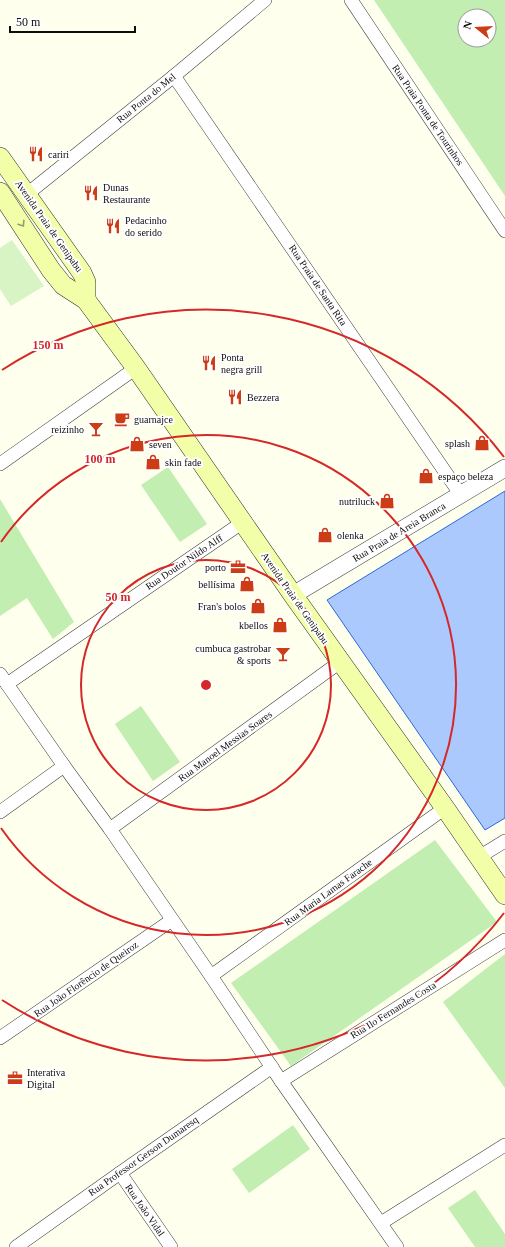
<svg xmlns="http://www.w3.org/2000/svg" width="505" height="1247" font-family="Georgia,serif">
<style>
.green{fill:#c2eeb2;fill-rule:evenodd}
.pitch{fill:#d8f4c5}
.water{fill:#acc9fd;stroke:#2b68db}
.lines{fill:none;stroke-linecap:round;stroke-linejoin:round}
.minor-casing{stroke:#404040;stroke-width:14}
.tertiary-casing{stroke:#404040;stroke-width:18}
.secondary-casing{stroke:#2f2f2f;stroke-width:20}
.minor{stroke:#fff;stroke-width:13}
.tertiary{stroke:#fff;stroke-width:17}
.secondary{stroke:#f2ffa8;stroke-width:19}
.oneway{stroke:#969e6a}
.ring{fill:none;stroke:#d62828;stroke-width:2}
.labels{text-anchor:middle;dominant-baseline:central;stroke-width:4;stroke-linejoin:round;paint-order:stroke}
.street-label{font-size:10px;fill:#0d0d0d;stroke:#fff}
.poi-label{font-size:10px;fill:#0d0d0d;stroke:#fff;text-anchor:start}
.centre{fill:#d62828;stroke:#fff;stroke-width:2}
.ring-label{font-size:12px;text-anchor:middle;font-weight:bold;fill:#d62828;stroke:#fff;stroke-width:4;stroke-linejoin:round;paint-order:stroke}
</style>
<rect width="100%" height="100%" fill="#feffed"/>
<g class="green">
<path d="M374 0H505V196ZM465 16H489V40H465Z"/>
<polygon points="168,467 207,524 180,542 141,485"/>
<polygon points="0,499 74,622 53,639 27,598 0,616"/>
<polygon points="141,706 180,762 153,781 115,724"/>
<polygon points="435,840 497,922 291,1066 231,983"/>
<polygon points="505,954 505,1088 443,1002"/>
<polygon points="293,1125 310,1149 249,1193 232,1169"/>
<polygon points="475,1190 505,1234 505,1247 475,1247 448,1208"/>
</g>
<polygon class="pitch" points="12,240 44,286 11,306 0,289 0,248"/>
<polygon class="water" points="505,491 505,818 485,830 327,600"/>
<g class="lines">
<g class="minor-casing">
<g id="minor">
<polyline points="351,0 505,231"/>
<polyline points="174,76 461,495"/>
<polyline points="26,195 174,76 265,0"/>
<polyline points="0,464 136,368"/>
<polyline points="0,674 64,766 110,829 211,976 281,1081 397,1247"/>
<polyline points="7,684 243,522"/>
<polyline points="0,812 64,766"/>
<polyline points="110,829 340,662"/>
<polyline points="479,857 505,841"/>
<polyline points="211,976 445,808"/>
<polyline points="0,1038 172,920"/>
<polyline points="281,1081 505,940"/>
<polyline points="120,1173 171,1247"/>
<polyline points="381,1223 505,1145"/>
<polyline points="16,1247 120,1173 272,1067"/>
</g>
</g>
<g class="tertiary-casing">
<polyline id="tertiary" points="293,595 505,468"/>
</g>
<g class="secondary-casing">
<g id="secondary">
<polyline points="0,157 82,273 86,282 86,300"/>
<polyline points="0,192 51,270 63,285 86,300 136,368 293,595 445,808 505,895"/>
</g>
</g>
<use href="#minor" class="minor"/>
<use href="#tertiary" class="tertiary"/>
<use href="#secondary" class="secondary"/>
</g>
<defs><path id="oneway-chevron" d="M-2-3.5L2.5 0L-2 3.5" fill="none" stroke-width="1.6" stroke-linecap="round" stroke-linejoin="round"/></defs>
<use class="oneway" href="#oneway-chevron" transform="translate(22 224) rotate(57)"/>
<g class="ring">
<circle cx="206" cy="685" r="125"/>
<path d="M1 542A250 250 0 1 1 1 828"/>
<path d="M504 913A375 375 0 0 1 2 1000M2 370A375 375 0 0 1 504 457"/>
</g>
<defs>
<g id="restaurant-bare" transform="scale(1.2)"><path d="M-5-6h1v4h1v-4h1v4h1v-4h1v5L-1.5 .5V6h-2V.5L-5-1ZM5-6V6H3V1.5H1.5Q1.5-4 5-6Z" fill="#cc3c16" stroke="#fff" stroke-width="2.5" paint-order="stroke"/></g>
<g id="cafe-bare" transform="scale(1.2)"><path d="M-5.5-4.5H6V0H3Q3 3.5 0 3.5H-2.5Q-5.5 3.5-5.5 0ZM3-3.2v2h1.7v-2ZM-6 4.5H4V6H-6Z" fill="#cc3c16" stroke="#fff" stroke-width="2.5" paint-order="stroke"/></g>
<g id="bar-bare" transform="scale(1.2)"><path d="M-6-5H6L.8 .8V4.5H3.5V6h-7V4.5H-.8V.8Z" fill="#cc3c16" stroke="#fff" stroke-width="2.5" paint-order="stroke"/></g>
<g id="shop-bare" transform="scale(1.2)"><path d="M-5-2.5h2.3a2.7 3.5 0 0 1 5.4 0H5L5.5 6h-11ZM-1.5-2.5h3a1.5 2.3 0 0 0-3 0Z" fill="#cc3c16" stroke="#fff" stroke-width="2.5" paint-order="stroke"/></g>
<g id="office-bare" transform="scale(1.2)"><path d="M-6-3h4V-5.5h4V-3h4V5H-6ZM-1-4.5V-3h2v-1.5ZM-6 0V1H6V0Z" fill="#cc3c16" stroke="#fff" stroke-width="2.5" paint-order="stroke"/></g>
</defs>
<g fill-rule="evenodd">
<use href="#restaurant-bare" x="36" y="154"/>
<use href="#restaurant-bare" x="91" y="193"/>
<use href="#restaurant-bare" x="113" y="226"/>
<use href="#restaurant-bare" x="209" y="363"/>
<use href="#restaurant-bare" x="235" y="397"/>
<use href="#cafe-bare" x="122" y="419"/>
<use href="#bar-bare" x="96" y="429"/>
<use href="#shop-bare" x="482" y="443"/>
<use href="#shop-bare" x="137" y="444"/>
<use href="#shop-bare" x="153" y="462"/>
<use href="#shop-bare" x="426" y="476"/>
<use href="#shop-bare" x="387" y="501"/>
<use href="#shop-bare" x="325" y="535"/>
<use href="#office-bare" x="238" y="567"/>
<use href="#shop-bare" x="247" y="584"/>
<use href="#shop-bare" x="258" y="606"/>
<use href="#shop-bare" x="280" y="625"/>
<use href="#bar-bare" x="283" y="654"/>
<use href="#office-bare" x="15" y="1078"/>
</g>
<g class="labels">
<g class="street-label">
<text transform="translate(146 98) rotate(-39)">Rua Ponta do Mel</text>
<text transform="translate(428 115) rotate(56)">Rua Praia Ponta de Tourinhos</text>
<text transform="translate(49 226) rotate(55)">Avenida Praia de Genipabu</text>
<text transform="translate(318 285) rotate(56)">Rua Praia de Santa Rita</text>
<text transform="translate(399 532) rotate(-31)">Rua Praia de Areia Branca</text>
<text transform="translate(184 562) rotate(-34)">Rua Doutor Nildo Alff</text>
<text transform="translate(295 598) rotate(55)">Avenida Praia de Genipabu</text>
<text transform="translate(225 746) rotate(-36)">Rua Manoel Messias Soares</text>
<text transform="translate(328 892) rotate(-36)">Rua Maria Lamas Farache</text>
<text transform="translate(86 979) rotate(-35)">Rua João Florêncio de Queiroz</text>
<text transform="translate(393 1010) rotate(-32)">Rua Ilo Fernandes Costa</text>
<text transform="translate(143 1156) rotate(-35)">Rua Professor Gerson Dumaresq</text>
<text transform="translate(145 1210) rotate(55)">Rua João Vidal</text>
</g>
<g class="poi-label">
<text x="48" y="154">cariri</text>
<text x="103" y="187">Dunas<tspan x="103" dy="12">Restaurante</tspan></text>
<text x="125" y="220">Pedacinho<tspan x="125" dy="12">do serido</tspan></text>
<text x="221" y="357">Ponta<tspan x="221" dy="12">negra grill</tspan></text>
<text x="247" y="397">Bezzera</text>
<text x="134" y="419">guarnajce</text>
<text x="84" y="429" text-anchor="end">reizinho</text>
<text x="470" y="443" text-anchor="end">splash</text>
<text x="149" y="444">seven</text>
<text x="165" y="462">skin fade</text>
<text x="438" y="476">espaço beleza</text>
<text x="375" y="501" text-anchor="end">nutriluck</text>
<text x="337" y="535">olenka</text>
<text x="226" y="567" text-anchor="end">porto</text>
<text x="235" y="584" text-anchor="end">bellísima</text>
<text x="246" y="606" text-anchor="end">Fran's bolos</text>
<text x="268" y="625" text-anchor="end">kbellos</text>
<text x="271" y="648" text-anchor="end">cumbuca gastrobar<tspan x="271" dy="12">&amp; sports</tspan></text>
<text x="27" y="1072">Interativa<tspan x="27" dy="12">Digital</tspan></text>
</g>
</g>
<circle cx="206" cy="685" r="6" class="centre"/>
<g class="ring-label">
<text x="48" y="349">150 m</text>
<text x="100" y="463">100 m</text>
<text x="118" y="601">50 m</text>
</g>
<g transform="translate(477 28) rotate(288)"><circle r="19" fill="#ffffff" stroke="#9e9e9e"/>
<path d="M0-3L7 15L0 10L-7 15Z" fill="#cc3c16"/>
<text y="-6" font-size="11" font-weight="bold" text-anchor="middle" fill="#0d0d0d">N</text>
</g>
<path d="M10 26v6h125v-6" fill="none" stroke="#0d0d0d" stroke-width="2"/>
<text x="16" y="26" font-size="12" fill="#0d0d0d" stroke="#ffffff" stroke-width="3" paint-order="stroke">50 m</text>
</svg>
